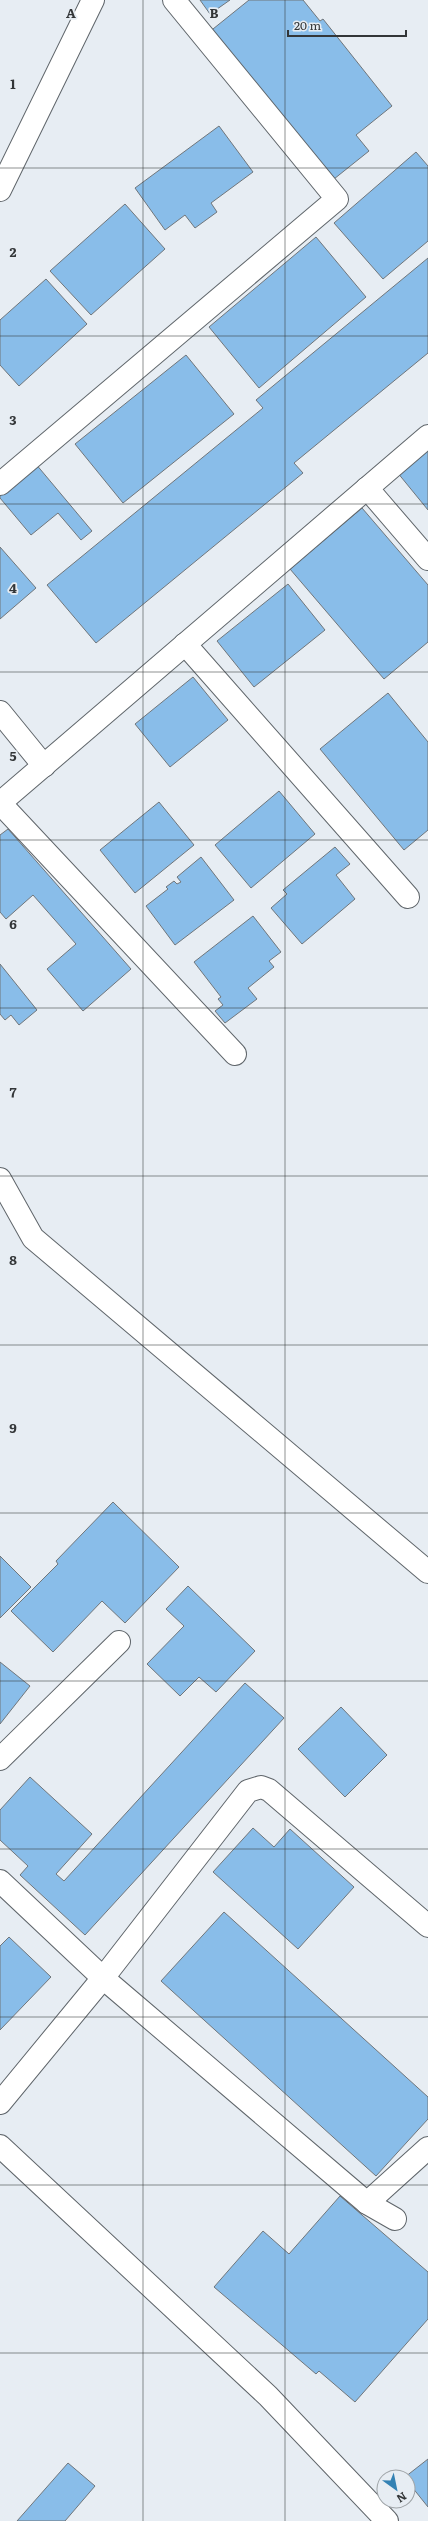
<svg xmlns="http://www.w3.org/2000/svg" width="428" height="2521" font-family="Literata,serif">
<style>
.building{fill:#89bde9;stroke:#70767b}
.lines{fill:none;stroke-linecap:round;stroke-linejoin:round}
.street-casing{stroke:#5f656a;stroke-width:24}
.street{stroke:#fff;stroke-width:22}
.grid{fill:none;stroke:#333638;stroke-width:1;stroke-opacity:0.55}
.grid-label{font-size:13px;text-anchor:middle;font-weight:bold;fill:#333638;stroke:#e7edf3;stroke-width:3.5;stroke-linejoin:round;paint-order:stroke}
</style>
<rect width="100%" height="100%" fill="#e7edf3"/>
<g class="building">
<polygon points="200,0 230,0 210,14"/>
<polygon points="249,0 303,0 320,21 323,19 392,106 356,135 369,151 329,183 208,33"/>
<polygon points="219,126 253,172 211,203 217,212 195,228 185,215 165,230 135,188"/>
<polygon points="416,152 428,166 428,241 383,279 334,223"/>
<polygon points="125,204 165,249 91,315 50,271"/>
<polygon points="316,237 366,297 259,388 209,327"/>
<polygon points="428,258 428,353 294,463 303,473 96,643 47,585 263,408 256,400"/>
<polygon points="46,279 87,324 19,386 0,365 0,320"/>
<polygon points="186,355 234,414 123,503 75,444"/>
<polygon points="428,447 428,510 397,472"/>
<polygon points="35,463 92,531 81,540 58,513 31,535 0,498 0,492"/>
<polygon points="362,508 428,585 428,642 384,679 290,569"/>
<polygon points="0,547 36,588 0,619"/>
<polygon points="288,584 325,630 254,687 217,641"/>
<polygon points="193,677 228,720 170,767 135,724"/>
<polygon points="388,693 428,742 428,830 404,850 320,749"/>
<polygon points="279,791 315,834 251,888 215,845"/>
<polygon points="159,802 194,845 135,893 100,850"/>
<polygon points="8,829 131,969 83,1011 47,969 76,944 33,895 6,919 0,912 0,835"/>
<polygon points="335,847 350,864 336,875 355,899 302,944 271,908 287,894 283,890"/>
<polygon points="201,857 234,900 175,945 146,906 168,889 166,887 174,881 177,884 181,882 177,877"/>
<polygon points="253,916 281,952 269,961 274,967 248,988 257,999 225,1023 215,1011 223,1005 218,999 221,997 194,962"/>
<polygon points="0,964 37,1010 19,1025 11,1015 5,1020 0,1014"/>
<polygon points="113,1502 179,1567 125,1623 102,1601 53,1652 11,1611 58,1564 56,1561"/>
<polygon points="0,1556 31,1587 0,1618"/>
<polygon points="188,1586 255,1651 216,1692 199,1677 180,1696 147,1664 184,1626 166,1609"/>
<polygon points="0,1662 30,1686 0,1724"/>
<polygon points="245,1683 284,1718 85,1935 20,1875 28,1866 0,1840 0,1810 30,1777 92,1834 56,1874 64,1881"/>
<polygon points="341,1707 387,1755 345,1797 298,1749"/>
<polygon points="253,1828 274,1847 290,1829 354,1887 298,1949 213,1872"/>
<polygon points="224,1912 428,2097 428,2119 376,2176 161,1981"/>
<polygon points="9,1937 51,1977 0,2030 0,1946"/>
<polygon points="340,2196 428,2272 428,2319 355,2402 319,2371 316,2374 214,2287 263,2231 289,2254"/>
<polygon points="428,2459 428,2507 408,2482 408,2477 405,2477"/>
<polygon points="68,2463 95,2486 65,2521 17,2521"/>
</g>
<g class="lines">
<g class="street-casing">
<g id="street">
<polyline points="0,190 93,0"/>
<polyline points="0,484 337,199 174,0"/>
<polyline points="367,488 428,559"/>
<polyline points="185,644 408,897"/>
<polyline points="0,712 44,766"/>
<polyline points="0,803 428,436"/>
<polyline points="0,803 235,1054"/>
<polyline points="0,1179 33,1238 428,1572"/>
<polyline points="0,1759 119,1642"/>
<polyline points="0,1881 103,1978 367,2203 395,2219"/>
<polyline points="0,2103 103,1978 248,1791 261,1787 269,1790 428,1926"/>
<polyline points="0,2146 268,2396 387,2521"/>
<polyline points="367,2203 428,2148"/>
</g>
</g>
<use href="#street" class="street"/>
</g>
<path class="grid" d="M143 0V2521M285 0V2521M0 168H428M0 336H428M0 504H428M0 672H428M0 840H428M0 1008H428M0 1176H428M0 1345H428M0 1513H428M0 1681H428M0 1849H428M0 2017H428M0 2185H428M0 2353H428"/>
<g class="grid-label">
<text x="71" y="18">A</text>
<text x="214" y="18">B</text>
<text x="13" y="89">1</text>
<text x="13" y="257">2</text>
<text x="13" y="425">3</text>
<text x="13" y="593">4</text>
<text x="13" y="761">5</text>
<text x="13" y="929">6</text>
<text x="13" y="1097">7</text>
<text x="13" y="1265">8</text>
<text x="13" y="1433">9</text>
</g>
<g transform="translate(396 2489) rotate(147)"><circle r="19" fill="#e7edf3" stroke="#9fa4a8"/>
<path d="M0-3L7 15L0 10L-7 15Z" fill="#3482b4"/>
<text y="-6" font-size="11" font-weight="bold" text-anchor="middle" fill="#333638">N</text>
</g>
<path d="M288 30v6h118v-6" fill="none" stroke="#333638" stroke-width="2"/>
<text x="294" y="30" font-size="12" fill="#333638" stroke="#e7edf3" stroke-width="3" paint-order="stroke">20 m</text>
</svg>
